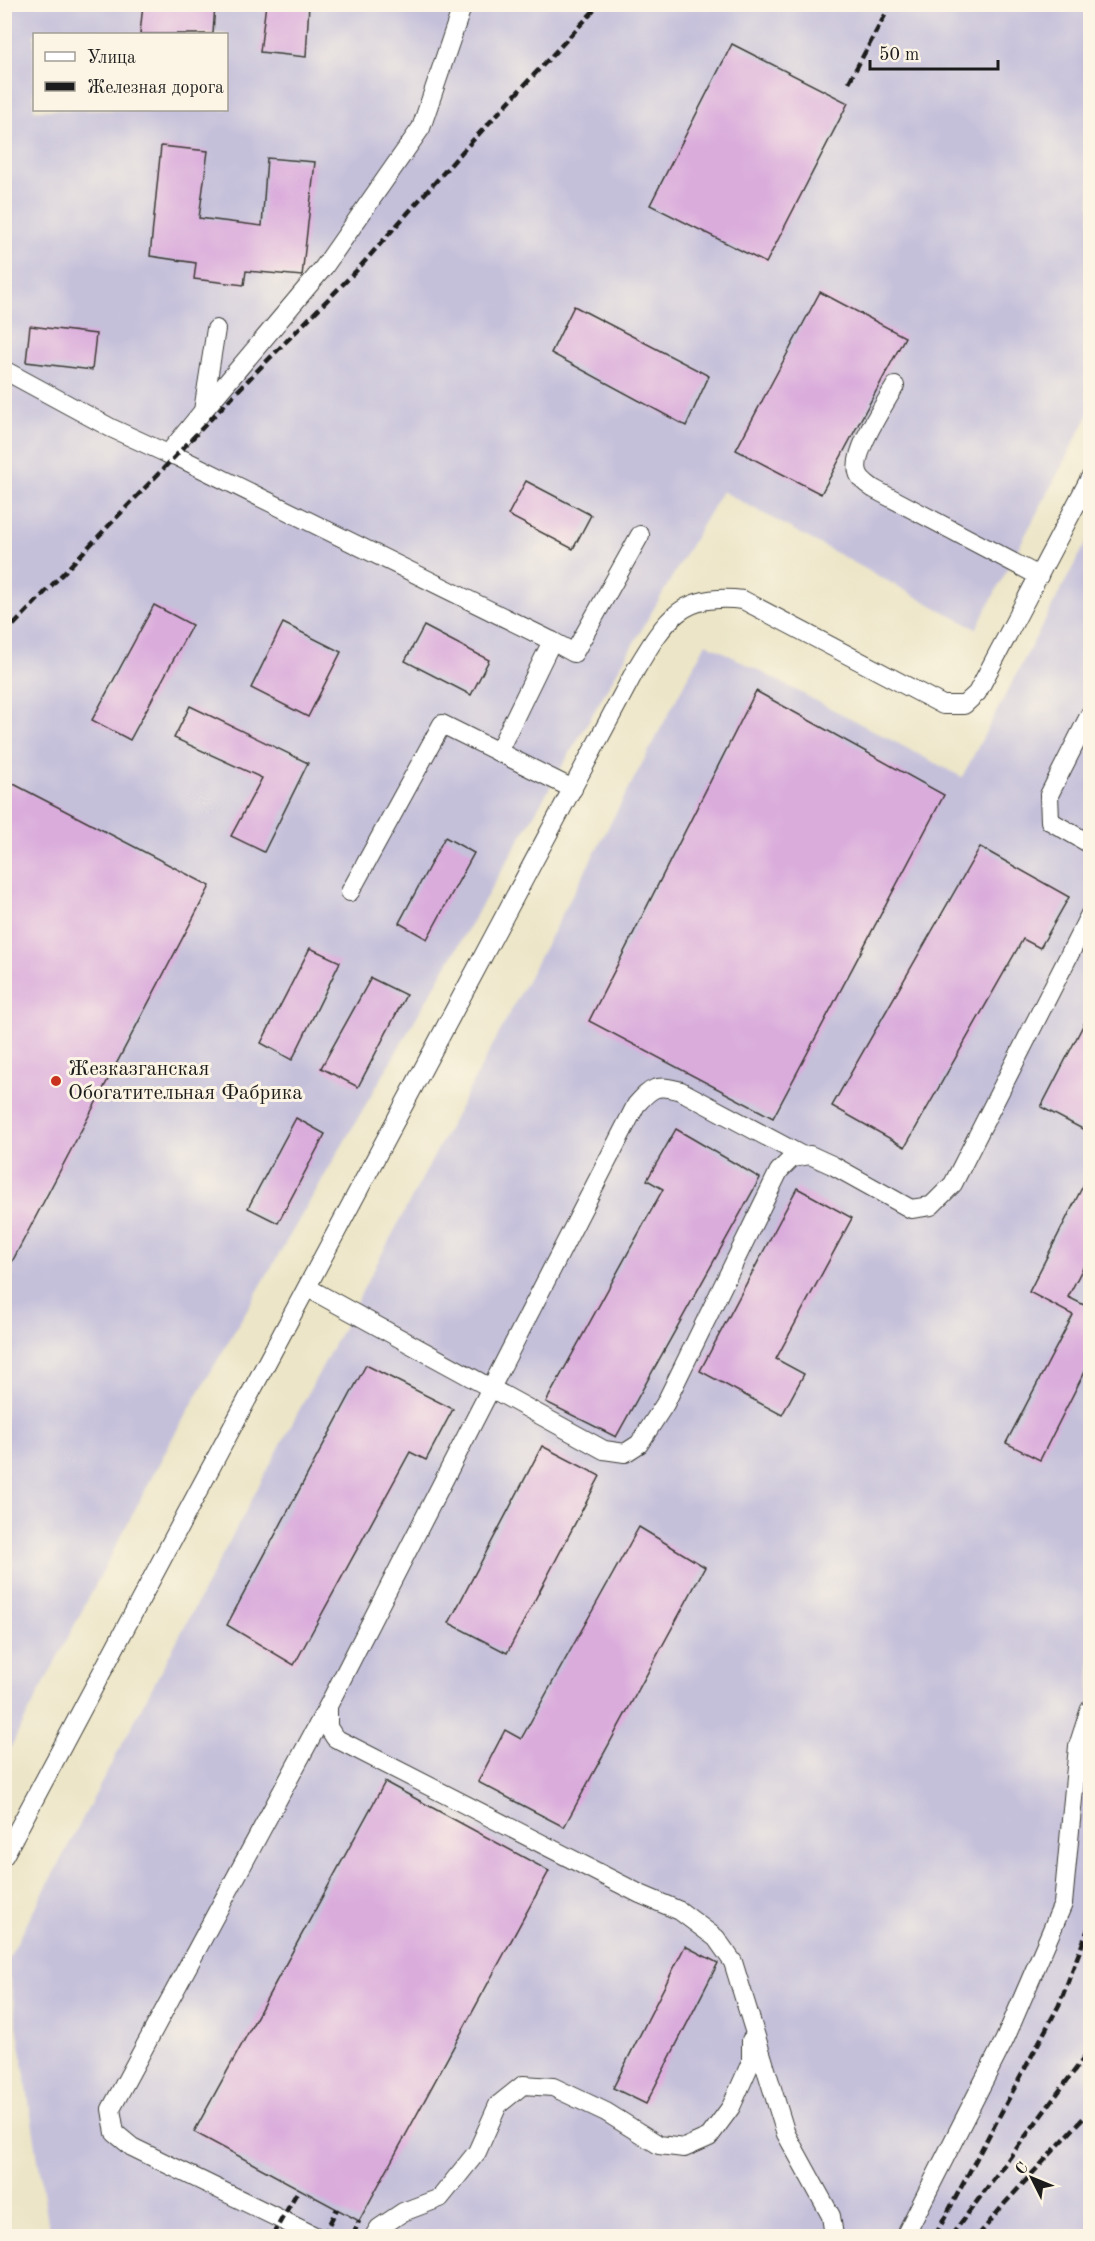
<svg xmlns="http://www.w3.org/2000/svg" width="1095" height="2241" font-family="'Old Standard TT',serif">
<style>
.industrial{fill:#c5c0da;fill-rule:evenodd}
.building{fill:#daacdc}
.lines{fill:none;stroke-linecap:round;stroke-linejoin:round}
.minor-casing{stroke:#3b3a36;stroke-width:20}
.minor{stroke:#fff;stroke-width:18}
.rail{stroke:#1c1c1c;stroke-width:4.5;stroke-dasharray:9 4.5;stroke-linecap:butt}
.poi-dot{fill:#c8321e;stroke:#fcf5e5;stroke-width:2}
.labels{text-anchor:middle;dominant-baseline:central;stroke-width:6;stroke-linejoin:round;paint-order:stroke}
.poi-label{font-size:21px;fill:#1c1c1c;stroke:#fcf5e5;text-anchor:start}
</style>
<rect width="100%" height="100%" fill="#fcf5e5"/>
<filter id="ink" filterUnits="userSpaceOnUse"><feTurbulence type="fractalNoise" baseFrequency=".0167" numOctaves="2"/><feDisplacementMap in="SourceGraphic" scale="12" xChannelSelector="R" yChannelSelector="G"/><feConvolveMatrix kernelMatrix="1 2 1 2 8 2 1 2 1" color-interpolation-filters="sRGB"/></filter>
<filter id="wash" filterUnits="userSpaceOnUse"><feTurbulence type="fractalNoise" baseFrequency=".008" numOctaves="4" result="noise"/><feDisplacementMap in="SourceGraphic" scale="24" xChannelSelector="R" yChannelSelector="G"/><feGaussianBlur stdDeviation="1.35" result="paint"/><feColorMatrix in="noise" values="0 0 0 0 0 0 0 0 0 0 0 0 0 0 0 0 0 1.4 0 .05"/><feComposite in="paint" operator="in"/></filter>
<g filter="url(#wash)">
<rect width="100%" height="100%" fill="#ece5c7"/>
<g class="industrial">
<path d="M5 5H1090V412L976 629 722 491 173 1437 5 1758ZM34 34H226V110H34Z"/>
<polygon points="1090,535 1090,2236 50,2236 7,1961 706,643 962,777"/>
</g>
<g id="blocks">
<g class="building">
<polygon points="143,4 215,4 213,34 140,34"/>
<polygon points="266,4 309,4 306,57 260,52"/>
<polygon points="732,44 848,103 766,263 650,205"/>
<polygon points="161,146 208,151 199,218 262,226 267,158 315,162 302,276 246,271 244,285 194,279 196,263 150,256"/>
<polygon points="820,292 905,337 821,494 736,450"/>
<polygon points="574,306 709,376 686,426 551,353"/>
<polygon points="30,326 96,334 92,370 26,362"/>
<polygon points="526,481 591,515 573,549 508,515"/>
<polygon points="154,605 192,625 130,740 92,720"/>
<polygon points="283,623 341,652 308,717 251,688"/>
<polygon points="424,626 489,660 471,695 405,661"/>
<polygon points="756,691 944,795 773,1118 589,1021"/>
<polygon points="190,706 308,763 264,852 231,836 262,778 174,738"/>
<polygon points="4,779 210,886 4,1277"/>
<polygon points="445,837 474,853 427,939 399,923"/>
<polygon points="980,847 1069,897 1040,948 1023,939 905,1147 832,1106"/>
<polygon points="310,948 340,962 292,1060 261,1043"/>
<polygon points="371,978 406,995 358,1087 321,1068"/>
<polygon points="1090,1012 1090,1133 1041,1107"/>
<polygon points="296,1118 325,1134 278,1223 248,1208"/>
<polygon points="676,1129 760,1178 616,1437 546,1402 663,1189 647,1180"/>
<polygon points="1090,1172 1090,1254 1068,1297 1090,1308 1090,1361 1040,1460 1006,1443 1073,1315 1029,1292"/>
<polygon points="797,1188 852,1218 776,1359 804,1374 782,1415 700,1371"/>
<polygon points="366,1365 453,1409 426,1460 410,1452 294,1665 227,1625"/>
<polygon points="542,1446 600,1476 507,1653 449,1623"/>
<polygon points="639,1527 705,1567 564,1827 478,1782 505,1730 521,1739"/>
<polygon points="385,1782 549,1871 359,2221 194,2132"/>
<polygon points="685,1946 718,1963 646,2104 613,2088"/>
</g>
</g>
</g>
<g filter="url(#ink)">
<use href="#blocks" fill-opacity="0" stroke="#3b3a36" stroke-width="1.5"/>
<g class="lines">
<g class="minor-casing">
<g id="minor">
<polyline points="4,370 111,428 168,454 176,456 552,641"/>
<path d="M895 386C885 404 852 452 858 472 860 480 867 484 874 489L1039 576"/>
<polyline points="203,411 324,267 421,128 463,4"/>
<polyline points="168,454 203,411 216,329"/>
<polyline points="1090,714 1049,795 1050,821 1090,844"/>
<polyline points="498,752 552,641 574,653 640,535"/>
<polyline points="350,892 442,724 573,789"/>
<polyline points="308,1288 604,1450 625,1453 639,1444 665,1404 779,1171 792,1158 810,1155 832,1165 911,1209 931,1206 953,1184 1090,914"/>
<polyline points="328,1708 328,1727 335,1738 640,1894 680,1911 716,1938 733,1962 786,2134 831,2216 834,2236"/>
<path d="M4 1856 636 669C665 621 681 592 743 600L943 705H964L977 693 1090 478"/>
<path d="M315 2236 132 2147 115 2133 111 2109 328 1706 636 1105C652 1087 656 1084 681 1091L803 1156"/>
<polyline points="374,2236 379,2228 403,2212 440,2198 477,2152 498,2105 523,2085 553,2087 606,2112 659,2145 684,2148 709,2137 731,2107 751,2062 751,2040"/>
<polyline points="905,2236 1005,2039 1063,1904 1078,1746 1090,1709"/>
</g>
</g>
<use href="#minor" class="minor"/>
<g class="rail">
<polyline points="849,82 891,4"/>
<polyline points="4,635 253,375 357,270 462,152 600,4"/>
<polyline points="272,2236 299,2189"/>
<polyline points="323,2236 337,2209"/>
<polyline points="353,2236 359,2221"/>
<polyline points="935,2236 1059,2005 1090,1924"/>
<polyline points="951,2236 1090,2050"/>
<polyline points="978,2236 1005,2203 1090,2111"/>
</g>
</g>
</g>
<circle class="poi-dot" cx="56" cy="1081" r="6"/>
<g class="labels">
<g class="poi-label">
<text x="68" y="1069">Жезказганская<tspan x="68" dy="24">Обогатительная Фабрика</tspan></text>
</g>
</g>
<rect width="1095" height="2241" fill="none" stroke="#fcf5e5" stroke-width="24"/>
<rect x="33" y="33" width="195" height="78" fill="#fcf5e5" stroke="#a29e95" stroke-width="1.5"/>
<rect x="45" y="52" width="30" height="9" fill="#ffffff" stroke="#a29e95" stroke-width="1.5"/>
<text x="87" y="63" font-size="18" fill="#1c1c1c">Улица</text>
<rect x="45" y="82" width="30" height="9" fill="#1c1c1c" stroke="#a29e95" stroke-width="1.5"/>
<text x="87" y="93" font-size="18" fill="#1c1c1c">Железная дорога</text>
<g transform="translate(1032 2178) rotate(313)" stroke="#fcf5e5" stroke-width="4.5" paint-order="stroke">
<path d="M0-4.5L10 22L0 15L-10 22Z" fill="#1c1c1c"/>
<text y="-9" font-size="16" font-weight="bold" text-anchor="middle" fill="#1c1c1c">С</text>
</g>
<path d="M870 60v9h128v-9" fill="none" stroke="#1c1c1c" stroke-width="3"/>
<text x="879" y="60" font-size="18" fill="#1c1c1c" stroke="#fcf5e5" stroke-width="4.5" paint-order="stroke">50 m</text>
</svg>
